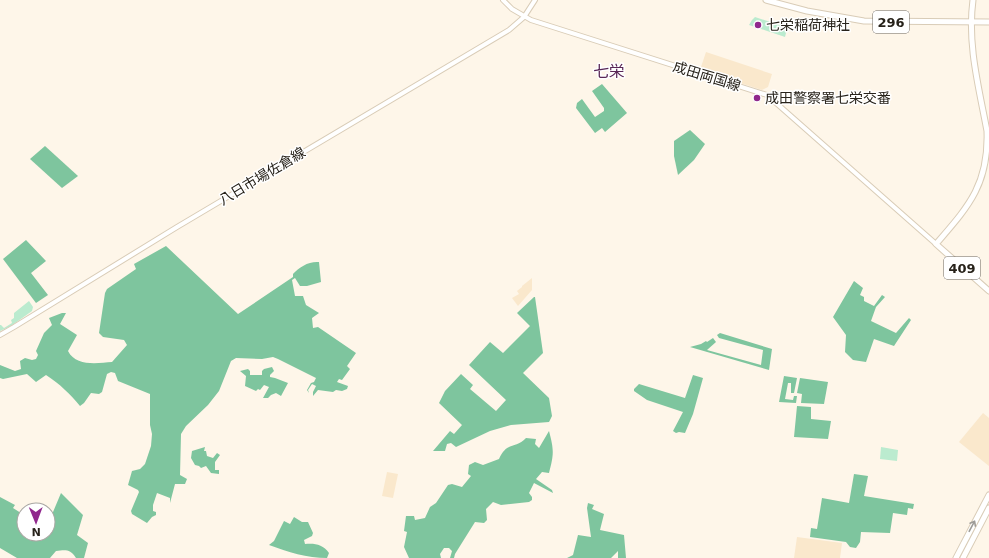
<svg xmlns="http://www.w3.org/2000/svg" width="989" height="558" font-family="'DejaVu Sans','Noto Sans JP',sans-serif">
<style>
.built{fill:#fae8cc}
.green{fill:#bbebcf}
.forest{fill:#7ec59e}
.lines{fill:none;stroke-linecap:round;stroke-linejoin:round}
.secondary-casing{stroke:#d9ccb7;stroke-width:6}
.highway-casing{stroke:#d9ccb7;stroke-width:7}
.secondary{stroke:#fff;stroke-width:4}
.highway{stroke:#fff;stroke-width:5}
.oneway{stroke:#9e9c98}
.poi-dot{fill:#90288d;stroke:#fff;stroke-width:1.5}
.labels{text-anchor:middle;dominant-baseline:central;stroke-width:3;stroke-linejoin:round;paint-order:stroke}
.shield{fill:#fff;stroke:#68645f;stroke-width:1}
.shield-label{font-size:13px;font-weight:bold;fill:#27221a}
.poi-label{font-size:14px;fill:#27221a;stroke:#fff;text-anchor:start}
.street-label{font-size:14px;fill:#27221a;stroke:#fff}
.quarter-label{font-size:16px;fill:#592757;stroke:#fff}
</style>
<rect width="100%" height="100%" fill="#fef6e9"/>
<g class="built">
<polygon points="706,52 772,74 768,87 762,90 700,70"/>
<polygon points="532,278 532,290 518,306 512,298 519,294 517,291 522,287 522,286"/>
<polygon points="983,413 989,418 989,466 959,442"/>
<polygon points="387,472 398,474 393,498 382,496"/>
<polygon points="797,537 842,543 840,558 794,558"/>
</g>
<g class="green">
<polygon points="755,17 786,27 787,29 785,37 749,25 752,20"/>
<polygon points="29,301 33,307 32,311 11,326 0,331 0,325 1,325 4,328 12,323 11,320 14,318 14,313"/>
<polygon points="881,447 898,450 897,461 880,459"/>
</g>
<g class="forest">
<polygon points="602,84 627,113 605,132 602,128 595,133 576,108 577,103 582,99 595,117 604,111 604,108 592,91"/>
<polygon points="690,130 705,144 694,160 678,175 674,156 674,141"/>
<polygon points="45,146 78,176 62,188 30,159"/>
<polygon points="26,240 46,261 31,273 48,295 36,303 3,259"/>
<path d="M166 246 238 314 293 277V274C299 267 309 261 319 262L321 282 307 286H300L295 278 292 280 295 296H303L306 305 319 313 312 318 313 328 318 327 356 353 347 366 350 369 342 380 339 379 337 382 348 386 347 389 342 391 336 390 333 392 318 390 313 396V392L316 386 312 384 308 390 309 393 307 390 311 383 314 382 316 378 278 359 273 357 262 359 236 358 231 361 219 391 208 405 186 426 181 434 180 475 187 479 185 484H175L170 503V498L157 493 153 505V511L156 512V515L152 517 147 523 132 514 131 511 139 492 138 490 128 485 132 471 140 469 145 464 151 446 152 434 150 425V394L118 381 115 373 111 372 107 374 102 392 99 394 91 393 84 403 80 406C70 394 60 384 46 375L36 382 27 374 3 379 0 378V365L15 371 21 369 20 361 25 358 32 360 36 359 38 355 36 351 44 333 52 325 49 318 62 313H66L60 324 77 335 68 351C76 367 98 363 112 362L127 345 124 340 103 337 99 333 105 293 107 289 136 269 134 264Z"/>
<polygon points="854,281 863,288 860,295 864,297 864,301 874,306 882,295 885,297 876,307 871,321 896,333 909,318 911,320 894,346 874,339 866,362 853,360 845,352 846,335 833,317"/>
<polygon points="534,297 535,297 543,353 523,373 549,398 552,416 549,422 511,425 490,431 456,447 451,443 447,444 445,451 433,451 450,431 454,434 462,425 439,403 445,391 461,374 473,385 470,389 496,411 506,400 469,365 490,342 503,353 530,326 517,313"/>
<polygon points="720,333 772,349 769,370 690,347 701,344 706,341 707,342 713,338 716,342 707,350 761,365 763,350 719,338 717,335"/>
<polygon points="272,367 274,371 270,375 270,377 275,378 288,383 281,396 276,393 271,395 268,398 263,398 269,387 264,385 260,390 258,389 256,391 245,386 246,376 240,371 248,369 250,371 250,375 262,375 262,371 264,369"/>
<polygon points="693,375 703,378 693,414 685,433 679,432 676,433 673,431 683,412 647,400 634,391 634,389 639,384 685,398"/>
<polygon points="784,376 797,378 794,393 791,393 791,383 788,383 785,399 793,400 794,396 797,396 796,403 779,402"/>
<polygon points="800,378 828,382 824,404 801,403 802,394 797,393"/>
<polygon points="797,406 811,407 811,419 831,421 828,439 794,437"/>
<path d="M549 431C554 450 554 454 549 473L542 472 536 479 552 490 553 493 534 483 529 493 532 497V500L529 502 501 505 493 502 486 509 487 520 484 523 475 522 455 554 454 558H450L452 551 449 548H444L440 554 441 558H409L404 547 407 532 404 531 406 516H414L415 520 425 518 430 507 436 503 448 485 452 484 462 487 471 476 468 474 469 465 475 462 483 465 499 459C507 441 516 449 526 438L536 439 535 444 539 448Z"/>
<polygon points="205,447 204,451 206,451 207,456 213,458 217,453 220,455 215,462 215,470 219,470 219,474 211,473 206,466 201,468 199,466 195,465 191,458 192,451"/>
<polygon points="854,474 868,476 864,496 914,504 913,509 908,508 907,515 893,513 890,533 861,532 860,542 856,548 850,547 846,542 810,537 811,528 817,529 822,498 849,503"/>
<path d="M61 493 83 515 77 535 88 543 84 558H76C70 549 66 550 56 551L50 558H17L0 548V497L15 505 13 508 24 515V534H48V524Z"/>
<polygon points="588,503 594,505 592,509 604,514 600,530 624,535 626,558 618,558 618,551 611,558 567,558 573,555 578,535 591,537 587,508"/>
<path d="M294 517 302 522H308L313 533 312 536 304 540 305 544C314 543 323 544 329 553L327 558C307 558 288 552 269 545L274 541 284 521 290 524Z"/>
</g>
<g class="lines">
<g class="secondary-casing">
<g id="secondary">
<polyline points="503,0 512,9 531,20 767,95 936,244"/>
<polyline points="0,335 14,327 177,227 509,30 524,17 535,0"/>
</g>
</g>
<g class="highway-casing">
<g id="highway">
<polyline points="766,0 807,11 864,21 989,22"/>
<path d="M973 0C967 44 979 88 987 131 989 185 968 207 936 244L989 291"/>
<polyline points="956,558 989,495"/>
<polyline points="963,558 989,508"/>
</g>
</g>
<use href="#secondary" class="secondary"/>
<use href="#highway" class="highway"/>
</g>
<defs><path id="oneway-shaft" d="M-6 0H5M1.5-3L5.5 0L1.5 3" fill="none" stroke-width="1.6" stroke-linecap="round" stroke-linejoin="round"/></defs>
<use class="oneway" href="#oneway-shaft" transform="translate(972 526) rotate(-62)"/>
<g class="poi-dot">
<circle cx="758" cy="25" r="4"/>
<circle cx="757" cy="98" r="4"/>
</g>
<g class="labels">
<g class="shield">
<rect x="873" y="11" width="36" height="22" rx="3"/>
<rect x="944" y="257" width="36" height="22" rx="3"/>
</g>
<g class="shield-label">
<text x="891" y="22">296</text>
<text x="962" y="268">409</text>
</g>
<g class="poi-label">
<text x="766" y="25">七栄稲荷神社</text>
<text x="765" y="98">成田警察署七栄交番</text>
</g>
<g class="street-label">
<text transform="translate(707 76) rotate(17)">成田両国線</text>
<text transform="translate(262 176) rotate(-31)">八日市場佐倉線</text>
</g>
<g class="quarter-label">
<text x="609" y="71">七栄</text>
</g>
</g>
<g transform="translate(36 522) rotate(179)"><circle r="19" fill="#ffffff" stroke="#a9a7a3"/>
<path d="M0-3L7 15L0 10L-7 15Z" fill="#90288d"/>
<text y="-6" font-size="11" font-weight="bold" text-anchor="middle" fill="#27221a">N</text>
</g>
</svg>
